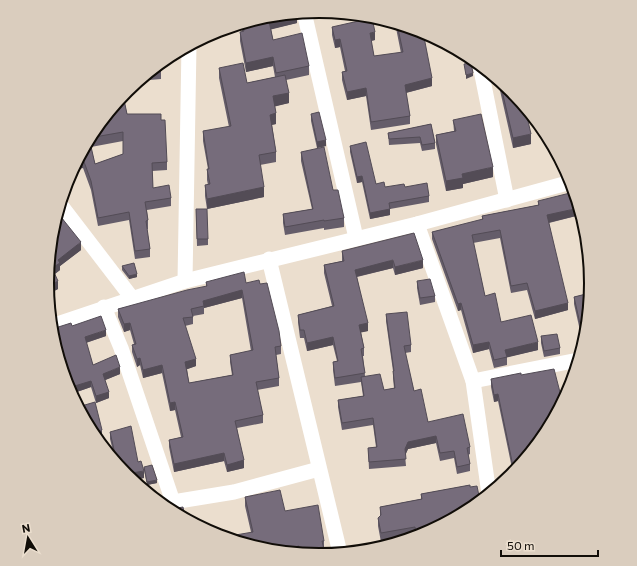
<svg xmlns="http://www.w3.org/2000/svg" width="637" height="566" font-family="Commissioner,sans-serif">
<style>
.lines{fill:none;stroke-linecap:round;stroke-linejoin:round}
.minor{stroke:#fff;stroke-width:15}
.wall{fill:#655d6a;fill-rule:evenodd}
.shaded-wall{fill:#534c56}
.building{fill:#766c7b;stroke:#534c56;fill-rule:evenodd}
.rim{fill:none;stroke:#110d08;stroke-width:2}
</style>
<rect width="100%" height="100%" fill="#ebdece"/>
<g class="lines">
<g class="minor">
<polyline points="304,12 356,238"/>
<polyline points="480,65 507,200"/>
<polyline points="60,204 132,298"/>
<polyline points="417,224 473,381 489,494"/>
<polyline points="269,259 340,553"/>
<polyline points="185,281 189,45"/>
<polyline points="104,307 121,348 173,502"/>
<polyline points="51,326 185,281 417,224 571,182"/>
<polyline points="473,381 578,360"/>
<polyline points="161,504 234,492 319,469"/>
</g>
</g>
<g class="wall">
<polygon points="266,16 297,23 271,29 273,40 309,66 309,75 286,80 289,103 275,106 276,124 272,125 276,152 276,162 260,165 264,197 207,209 205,196 205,185 208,185 207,180 207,169 208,169 203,141 203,131 229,127 219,78 219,68 247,83 275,77 273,66 246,72 240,41 240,32 242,32 240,24"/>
<polygon points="396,24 423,32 432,86 406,93 410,116 410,124 371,130 366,96 347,100 342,80 342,72 345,71 340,47 335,48 332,35 332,27 375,40 371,41 374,56 401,53 396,28"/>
<polygon points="161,62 161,79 138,81"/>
<polygon points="499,81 511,91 531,144 513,148 499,86"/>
<path d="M123 95 127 114 161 120 167 162V170L152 171 153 188 171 198V206L147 210 148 220V229H147L150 249V257L135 259 129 220 98 226 91 190 83 168 72 170 92 132 110 116 109 112ZM123 141V154L95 164 91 147Z"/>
<polygon points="311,114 326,146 317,148 311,121"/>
<polygon points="453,120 493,177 463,184 463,188 446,191 436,144 436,135 454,131"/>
<polygon points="431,124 435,143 435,149 422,151 420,143 389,145 388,133"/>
<polygon points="350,146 376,184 385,187 405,187 429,196 429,202 390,209 390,215 370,219 362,182 357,183 350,152"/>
<polygon points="301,152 333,190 344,218 344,227 324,230 324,228 285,235 283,223 283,214 312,209 301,161"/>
<polygon points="538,201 580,214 580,215 549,223 568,310 535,319 527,290 511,293 500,238 473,243 485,296 501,322 538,350 507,357 507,365 494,368 489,349 473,353 461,310 458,311 432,239 432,232 482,220 482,216 538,205"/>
<polygon points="196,209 208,239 208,245 197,246"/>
<polygon points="63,219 81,250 60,266 60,270 55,274 58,289 48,294 46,283 52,243 51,242 52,230"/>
<polygon points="342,251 423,268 395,275 393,268 357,277 368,331 361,332 364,348 364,356 363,356 365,376 384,390 394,388 393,378 393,371 386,321 386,314 411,345 411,352 405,353 414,391 428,422 470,447 470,454 468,455 470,464 470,471 457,474 454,458 440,461 436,443 408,449 405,455 406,466 369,469 368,448 376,447 373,425 342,430 338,407 338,400 363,396 361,382 335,386 333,370 333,362 337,361 333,345 307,351 304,338 300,338 298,322 298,315 332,306 324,273 324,265 342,261"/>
<polygon points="122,266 137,277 129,279 122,270"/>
<polygon points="417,281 435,296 435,302 420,305 417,288"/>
<path d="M206 282 246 283 260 284 281 346V354L276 355 279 378V386L257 390 263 415V423L237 428 244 468 227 472 224 461 174 472 169 447V440L181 437 175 410 170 411 162 373 143 378 140 365 137 367 132 352V345L134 344 130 330 124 332 118 317V309L206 287ZM242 298 251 351 230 355V362L232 375 189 383 187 369 196 366 185 326 193 324V316L204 314V308Z"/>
<polygon points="590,293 581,335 574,304 574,297"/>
<polygon points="72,326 106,336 86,343 93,365 120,374 105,380 109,398 96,403 91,387 71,394 67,387 52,336 52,329"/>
<polygon points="541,336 560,348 560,354 544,357 541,343"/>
<polygon points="491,379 545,434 513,473 498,401 494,402 491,387"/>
<polygon points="110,432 138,462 144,478 132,480 126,475 114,455 110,439"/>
<polygon points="144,467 157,483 147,485 144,470"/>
<polygon points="470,485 422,534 415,537 415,535 381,542 378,526 378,518 380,516 380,507 421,499 421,494"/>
<polygon points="245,497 285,511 324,541 324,549 318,555 265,550 251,532 245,506"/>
</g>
<g class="shaded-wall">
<polygon points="330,12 342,13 330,16"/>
<polygon points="297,14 297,23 269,30 269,21"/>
<polygon points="375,32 375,40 370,41 370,33"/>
<polygon points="340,39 340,47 335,48 335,40"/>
<polygon points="273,57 273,66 246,72 246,63"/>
<polygon points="473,73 473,76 466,79 466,75"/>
<polygon points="432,78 432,86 405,93 405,85"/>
<polygon points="366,88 366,96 347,100 347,92"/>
<polygon points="289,93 289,103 273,107 273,96"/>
<polygon points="276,113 276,124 270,125 270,115"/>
<polygon points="531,134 531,144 513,148 513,138"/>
<polygon points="326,140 326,146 317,148 317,142"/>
<polygon points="83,159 83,168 72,170 77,161"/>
<polygon points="493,167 493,177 463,184 463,188 446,191 446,181 462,174"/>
<polygon points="362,176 362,182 357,183 357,177"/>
<polygon points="68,186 68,190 63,192 65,188"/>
<polygon points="264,187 264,197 207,209 207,199"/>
<polygon points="579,208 580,215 547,223 547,215"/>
<polygon points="390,209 390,215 370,219 370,213"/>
<polygon points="81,242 81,250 60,266 60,270 52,276 52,268 58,260"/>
<polygon points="393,260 393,268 355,277 355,270"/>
<polygon points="423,260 423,268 395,275 395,267"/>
<polygon points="137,274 137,277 129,279 129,276"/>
<polygon points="58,281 58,289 48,294 47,287"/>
<polygon points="242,290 242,298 204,308 203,301"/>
<polygon points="461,303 461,310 458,311 458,304"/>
<polygon points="568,303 568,310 535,319 535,311"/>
<polygon points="130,323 130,330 124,332 124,324"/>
<polygon points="368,323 368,331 359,333 359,325"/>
<polygon points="586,327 585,334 581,335 581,328"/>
<polygon points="106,330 106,336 85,343 85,337"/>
<polygon points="333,337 333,345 307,351 307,343"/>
<polygon points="489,342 489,349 473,353 473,345"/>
<polygon points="538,342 538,350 505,358 505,350"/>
<polygon points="140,358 140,365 137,367 137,359"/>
<polygon points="196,359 196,366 185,370 185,362"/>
<polygon points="162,365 162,373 143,378 143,370"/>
<polygon points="120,367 120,374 103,381 103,374"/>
<polygon points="91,381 91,387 71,394 68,388"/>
<polygon points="109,392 109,398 96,403 96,396"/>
<polygon points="498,394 498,401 494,402 494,395"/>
<polygon points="175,402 175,410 170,411 170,403"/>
<polygon points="102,430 102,437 96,438 92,433"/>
<polygon points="436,436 436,443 408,449 405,456 405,449 408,442"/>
<polygon points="224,453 224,461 174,472 174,464"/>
<polygon points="244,460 244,468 227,472 227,465"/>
<polygon points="144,471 144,478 132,480 125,474"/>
<polygon points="157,480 157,483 147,485 147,482"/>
<polygon points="280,546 280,551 265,550"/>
<polygon points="299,546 299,553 280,551 280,550"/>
</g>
<g class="building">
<polygon points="297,13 297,14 269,21 273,40 302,33 309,66 276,73 273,57 246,63 240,32 244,31 242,23 266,16"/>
<polygon points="372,18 375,32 370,33 374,56 403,52 397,24 423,32 432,78 405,85 410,116 371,122 366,88 347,92 342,72 347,71 340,39 335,40 332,27"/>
<polygon points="161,62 161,71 149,72"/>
<polygon points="243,63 247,83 285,75 289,93 273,96 276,113 270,115 276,152 259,155 264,187 207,199 205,185 210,184 207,169 209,169 203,131 231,126 219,68"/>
<polygon points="471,63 473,73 466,75 464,64"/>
<polygon points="500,82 511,91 525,108 531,134 513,138"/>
<polygon points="123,95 127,114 161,114 161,120 165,120 167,162 152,163 153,188 169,185 171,198 145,202 148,220 146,221 150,249 135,251 129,212 98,218 91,181 83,159 77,161 89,138 95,164 123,154 123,132 89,138 92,132 104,117 111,116 110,110"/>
<polygon points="319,112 326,140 317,142 311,114"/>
<polygon points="481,114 493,167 462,174 463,178 446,181 436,135 456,131 453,120"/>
<polygon points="431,124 435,143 422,145 420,137 389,139 388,133"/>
<polygon points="366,142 376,184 384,182 385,187 404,184 405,187 427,183 429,196 389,203 390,209 370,213 362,176 357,177 350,146"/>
<polygon points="324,147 333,190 338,190 344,218 324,221 324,220 285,227 283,214 313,209 301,152"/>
<polygon points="66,183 68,186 65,188"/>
<polygon points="574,192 579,208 547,215 568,303 535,311 527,283 511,286 500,230 472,235 485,296 495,293 501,322 531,315 538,342 505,350 507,357 494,360 489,342 473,345 461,303 458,304 432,232 483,219 482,216 539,205 538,201"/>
<polygon points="58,208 63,215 61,217 81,242 58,260 60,263 52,268 58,281 47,287 46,283 50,244 56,241 51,235 52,230"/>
<polygon points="196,209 207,209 208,239 197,239"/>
<polygon points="414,233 423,260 395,267 393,260 355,270 368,323 359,325 364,348 361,349 365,373 335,378 333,362 338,361 333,337 307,343 304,330 300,330 298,315 334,306 324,265 344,261 342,251"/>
<polygon points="134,263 137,274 129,276 122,266"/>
<path d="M244 272 246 283 259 280 260 284 267 283 279 331 281 346 275 347 279 378 256 382 263 415 235 421 244 460 227 465 224 453 174 464 169 440 183 437 175 402 170 403 162 365 143 370 140 358 137 359 132 345 136 344 130 323 124 324 118 309 187 290 207 286 206 282ZM242 290 253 350 230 355 233 375 189 383 185 362 196 359 183 318 193 317 191 309 204 306 203 301Z"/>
<polygon points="430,279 435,296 420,298 417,281"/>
<polygon points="590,293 586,327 581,328 574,297"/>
<polygon points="407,312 411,345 404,346 414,391 421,389 428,422 463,414 470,447 467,448 470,464 457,467 454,451 440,453 436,436 408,442 405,449 406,459 369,462 368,448 377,447 373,418 342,423 338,400 364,396 361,377 380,374 384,390 395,388 393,371 394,371 386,314"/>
<polygon points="101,316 106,330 85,337 93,365 116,355 120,367 103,374 109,392 96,396 91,381 68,388 51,334 54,333 52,329 71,323 72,326"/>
<polygon points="557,334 560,348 544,351 541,336"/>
<polygon points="554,369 562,400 563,400 545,434 514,471 498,394 494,395 491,379 521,373 521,375"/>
<polygon points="95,402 102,430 92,433 78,407"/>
<polygon points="131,426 138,462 141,461 144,471 125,474 110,456 115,454 110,432"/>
<polygon points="152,465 157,480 147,482 144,467"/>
<polygon points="470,485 470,487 477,486 480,501 469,509 422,534 416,536 415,527 381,533 378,518 381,515 380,507 422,499 421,494"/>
<polygon points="280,490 285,511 318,505 324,541 322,541 325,554 318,555 301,553 299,546 280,550 280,546 265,550 224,537 253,532 245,497"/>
<polygon points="183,507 185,517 183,518 173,512 172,509"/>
</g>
<path d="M0 0H637V566H0ZM54 283a265 265 0 1 1 530 0a265 265 0 1 1-530 0Z" fill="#dacdbe" fill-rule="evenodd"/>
<path class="rim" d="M54 283a265 265 0 1 1 530 0a265 265 0 1 1-530 0Z"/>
<g transform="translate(28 538) rotate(349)" stroke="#ebdece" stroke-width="3" paint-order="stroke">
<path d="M0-3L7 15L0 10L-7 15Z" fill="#110d08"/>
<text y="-6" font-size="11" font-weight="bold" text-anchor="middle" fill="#110d08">N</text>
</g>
<path d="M501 550v6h97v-6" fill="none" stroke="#110d08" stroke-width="2"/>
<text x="507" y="550" font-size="12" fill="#110d08" stroke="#ebdece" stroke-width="3" paint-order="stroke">50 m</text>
</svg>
